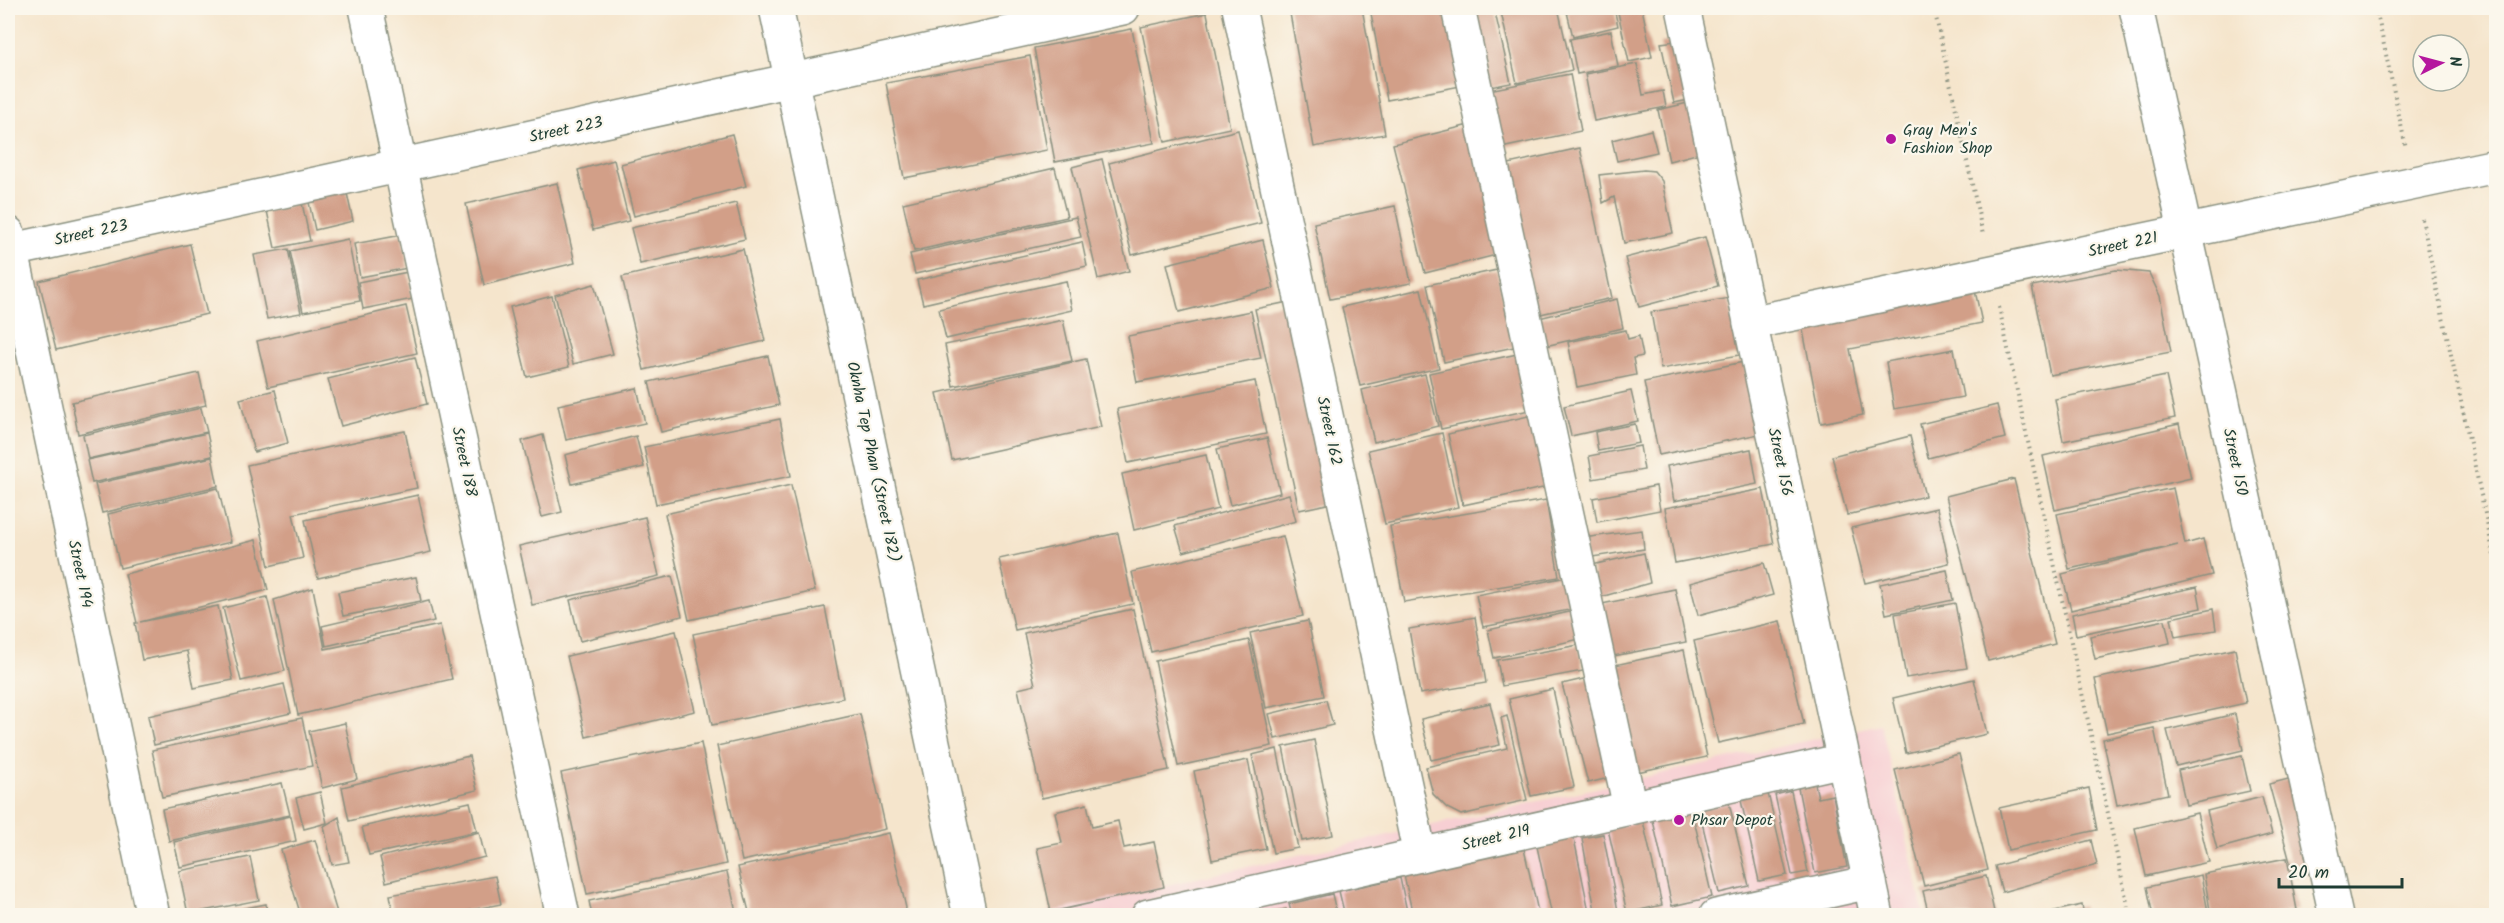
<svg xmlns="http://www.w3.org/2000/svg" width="2504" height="923" font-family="Kalam,sans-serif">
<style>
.built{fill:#f7cfd3}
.building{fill:#d29f88}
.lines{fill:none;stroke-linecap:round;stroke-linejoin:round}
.minor-casing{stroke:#8a9180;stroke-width:36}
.path{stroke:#8a9180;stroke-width:4;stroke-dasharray:1.5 4.5;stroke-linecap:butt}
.minor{stroke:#fff;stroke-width:33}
.poi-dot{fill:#b5179e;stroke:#fbf7ec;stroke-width:2}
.labels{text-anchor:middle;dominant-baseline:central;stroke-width:4.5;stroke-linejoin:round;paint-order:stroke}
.street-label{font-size:16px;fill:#1f3d34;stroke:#fbf7ec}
.poi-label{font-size:16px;fill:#1f3d34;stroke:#fbf7ec;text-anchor:start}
</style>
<rect width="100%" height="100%" fill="#fbf7ec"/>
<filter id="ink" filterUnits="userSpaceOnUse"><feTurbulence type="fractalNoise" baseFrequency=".0167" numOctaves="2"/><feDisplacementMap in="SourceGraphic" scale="12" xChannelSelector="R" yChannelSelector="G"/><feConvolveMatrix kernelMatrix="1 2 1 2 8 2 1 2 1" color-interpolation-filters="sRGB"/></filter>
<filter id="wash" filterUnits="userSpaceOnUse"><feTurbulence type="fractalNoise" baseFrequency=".008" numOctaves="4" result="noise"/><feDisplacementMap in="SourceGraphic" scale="24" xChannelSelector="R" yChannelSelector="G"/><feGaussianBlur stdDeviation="1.35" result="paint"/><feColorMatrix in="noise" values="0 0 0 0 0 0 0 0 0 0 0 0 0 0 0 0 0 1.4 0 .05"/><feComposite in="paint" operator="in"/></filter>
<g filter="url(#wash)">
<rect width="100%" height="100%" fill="#f5e5cc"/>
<polygon class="built" points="1881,724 1924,915 1029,916"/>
<g id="blocks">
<g class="building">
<polygon points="1289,8 1362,8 1385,134 1314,147"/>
<polygon points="1370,8 1451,8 1466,85 1387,100"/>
<polygon points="1466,8 1494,8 1511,83 1485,88"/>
<polygon points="1500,8 1558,8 1572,70 1517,83"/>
<polygon points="1587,8 1614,8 1618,26 1573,37 1567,12"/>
<polygon points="1617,8 1642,8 1652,57 1629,62"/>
<polygon points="1207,13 1230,128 1165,142 1141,27"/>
<polygon points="1132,29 1154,143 1055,162 1034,48"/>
<polygon points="1611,31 1618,66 1577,74 1570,39"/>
<polygon points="1676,41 1689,100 1674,103 1661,43"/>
<polygon points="1030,56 1047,150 904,178 886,83"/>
<polygon points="1637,64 1643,95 1663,91 1666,107 1594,121 1585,74"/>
<polygon points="1570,74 1581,131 1496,149 1484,91"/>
<polygon points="1692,102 1704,152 1669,161 1658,110"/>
<polygon points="1477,123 1508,252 1425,273 1393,144"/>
<polygon points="1238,130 1261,223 1132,255 1109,163"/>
<polygon points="1651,130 1657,152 1617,161 1612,140"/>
<polygon points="732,134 746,186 634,216 621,164"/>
<polygon points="1580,148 1612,298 1536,315 1504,165"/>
<polygon points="1102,159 1129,271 1098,279 1072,167"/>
<polygon points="614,160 629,221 593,230 578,170"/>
<polygon points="1055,168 1067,217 914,251 903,203"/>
<polygon points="1644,170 1654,171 1662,181 1673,233 1624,243 1614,197 1603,203 1599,175"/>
<polygon points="557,183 575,263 484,285 466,204"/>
<polygon points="345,184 353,221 315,230 307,193"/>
<polygon points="302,203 310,241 275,248 267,211"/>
<polygon points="736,203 745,239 640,264 631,228"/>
<polygon points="1395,206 1411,283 1330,299 1314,223"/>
<polygon points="1076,217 1081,237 915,274 910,254"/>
<polygon points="402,235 408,268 360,277 354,244"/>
<polygon points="1705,237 1718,286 1639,307 1625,258"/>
<polygon points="348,239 360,301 303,312 290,251"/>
<polygon points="1263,240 1274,288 1179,312 1167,264"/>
<polygon points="1082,242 1087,266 923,304 917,280"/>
<polygon points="190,244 207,314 56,350 39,281"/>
<polygon points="288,249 301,313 267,319 254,255"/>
<polygon points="743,249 765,341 644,370 622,277"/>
<polygon points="1497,270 1514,347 1444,362 1427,285"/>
<polygon points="2116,270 2149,273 2160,296 2171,352 2050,375 2032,286"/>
<polygon points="408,272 413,299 363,309 358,282"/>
<polygon points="1066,281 1072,310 946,339 939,309"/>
<polygon points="594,284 613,354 573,364 555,295"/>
<polygon points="1974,286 1982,323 1850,349 1863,415 1821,423 1801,320"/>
<polygon points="1421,289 1439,368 1360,386 1342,307"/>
<polygon points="552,296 569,367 527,377 510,307"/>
<polygon points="1729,298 1740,355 1661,369 1651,312"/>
<polygon points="1617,299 1623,328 1545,346 1539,318"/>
<polygon points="1288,302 1332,503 1299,510 1255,309"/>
<polygon points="406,306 417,353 268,387 257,341"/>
<polygon points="1251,311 1261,358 1137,382 1128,336"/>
<polygon points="1063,320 1072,361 953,386 945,345"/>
<polygon points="1626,330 1628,339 1639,336 1643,356 1633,358 1636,375 1577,387 1568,342"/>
<polygon points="1954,349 1963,397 1894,409 1886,362"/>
<polygon points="1522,353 1534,409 1441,429 1429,373"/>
<polygon points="768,356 779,405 661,432 649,382"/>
<polygon points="415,357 427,404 341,426 328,379"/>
<polygon points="1086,359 1101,427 952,460 937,393"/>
<polygon points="1744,362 1759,434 1659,455 1644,382"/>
<polygon points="199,373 206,405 78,434 72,402"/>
<polygon points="1425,374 1438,426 1374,442 1362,390"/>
<polygon points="2166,376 2175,418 2063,441 2055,399"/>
<polygon points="1255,381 1266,434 1128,463 1117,409"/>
<polygon points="637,388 645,423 566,440 558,405"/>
<polygon points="275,390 288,443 254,452 240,399"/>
<polygon points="1631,391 1638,421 1571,436 1564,406"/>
<polygon points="1997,405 2005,438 1928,458 1920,424"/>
<polygon points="201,408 207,432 88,459 83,435"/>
<polygon points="1537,414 1552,486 1463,505 1448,434"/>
<polygon points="780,419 791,476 656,504 644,447"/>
<polygon points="1635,424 1639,443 1598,451 1595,432"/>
<polygon points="2179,424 2191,478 2055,510 2043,456"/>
<polygon points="405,431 417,488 293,514 303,558 269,566 247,465"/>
<polygon points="207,433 212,456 92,483 87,460"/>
<polygon points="1442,433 1458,507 1385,524 1368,450"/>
<polygon points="543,435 562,512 542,517 522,441"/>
<polygon points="636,436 644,467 572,484 565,455"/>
<polygon points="1910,436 1925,496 1847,515 1832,456"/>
<polygon points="1267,438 1280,493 1230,505 1217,449"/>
<polygon points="1640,446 1644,470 1593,479 1589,456"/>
<polygon points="1751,449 1757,484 1674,501 1667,466"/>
<polygon points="1206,455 1218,509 1134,530 1122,474"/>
<polygon points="212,457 218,486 102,513 95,484"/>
<polygon points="2014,479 2055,644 1988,661 1946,496"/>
<polygon points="791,485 815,591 689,620 665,514"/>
<polygon points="1656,486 1660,510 1597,522 1593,498"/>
<polygon points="218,488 231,542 120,568 108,514"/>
<polygon points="2173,488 2185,544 2203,539 2212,575 2071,610 2062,574 2178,545 2069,569 2057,514"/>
<polygon points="1763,489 1774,544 1675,563 1665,508"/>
<polygon points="1289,494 1296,521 1183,552 1175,526"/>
<polygon points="418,495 431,552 318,578 305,520"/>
<polygon points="1546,500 1559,577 1404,602 1390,526"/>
<polygon points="1937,508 1949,563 1865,583 1851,528"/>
<polygon points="645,517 659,576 532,605 519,546"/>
<polygon points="1642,530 1644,549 1586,558 1583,538"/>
<polygon points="1118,533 1133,604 1015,630 999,559"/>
<polygon points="1283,536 1303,616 1151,652 1132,572"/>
<polygon points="256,540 268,590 140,622 218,606 233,680 194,688 187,651 142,660 135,623 137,623 125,574"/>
<polygon points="1644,553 1650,583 1597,598 1592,565"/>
<polygon points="1764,563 1773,595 1698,615 1690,583"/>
<polygon points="1947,570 1953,600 1886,614 1880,584"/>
<polygon points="672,576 682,616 580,641 570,600"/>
<polygon points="1572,576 1579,608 1483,627 1476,595"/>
<polygon points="416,577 421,601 343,616 338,592"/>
<polygon points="2197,587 2201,608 2076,635 2072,614"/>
<polygon points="313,588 325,649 440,625 452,679 298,715 274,600"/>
<polygon points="1675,589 1686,642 1603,658 1592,606"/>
<polygon points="267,597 285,671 241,681 223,608"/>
<polygon points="429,601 434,621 326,646 322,626"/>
<polygon points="1955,603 1967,668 1906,678 1895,614"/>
<polygon points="825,607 843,698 712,725 693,634"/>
<polygon points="1133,609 1169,770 1042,798 1018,689 1035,685 1024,633"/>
<polygon points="2213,609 2216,630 2175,637 2171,618"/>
<polygon points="1574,611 1580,639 1494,658 1488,630"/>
<polygon points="1475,617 1486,683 1420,694 1409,629"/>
<polygon points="2165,620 2170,643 2095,659 2090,636"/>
<polygon points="1308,621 1324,696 1266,708 1250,633"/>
<polygon points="1780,621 1804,724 1718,743 1694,641"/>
<polygon points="676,631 695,711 586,737 567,656"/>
<polygon points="1249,640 1272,746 1178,766 1155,661"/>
<polygon points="1579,645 1583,671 1502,686 1497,660"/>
<polygon points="2235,649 2246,703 2107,733 2095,679"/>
<polygon points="1684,650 1707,757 1637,772 1615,665"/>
<polygon points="1592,677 1617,776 1588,783 1562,684"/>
<polygon points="1974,679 1987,734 1906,753 1893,698"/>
<polygon points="284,684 291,713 154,745 148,716"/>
<polygon points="1553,689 1574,787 1531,796 1509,699"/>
<polygon points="1326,700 1333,725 1275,739 1269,714"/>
<polygon points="1490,703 1500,745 1431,760 1421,719"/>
<polygon points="860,714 886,829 742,861 717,746"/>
<polygon points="2235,714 2243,750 2176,766 2167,730"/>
<polygon points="1507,716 1527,800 1461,815 1447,808 1433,794 1426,767 1507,748 1501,718"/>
<polygon points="302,718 312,766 162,797 152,750"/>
<polygon points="345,723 357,779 322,788 309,731"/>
<polygon points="2154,728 2168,794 2117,805 2103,739"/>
<polygon points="1314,740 1333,835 1302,841 1283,747"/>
<polygon points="701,743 726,864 587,894 561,773"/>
<polygon points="1277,749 1298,848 1273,853 1252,755"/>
<polygon points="1959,754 1988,870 1924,886 1895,770"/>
<polygon points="469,756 477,790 349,821 342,787"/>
<polygon points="2242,756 2250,791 2186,805 2178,770"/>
<polygon points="1248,760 1266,849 1212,860 1194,771"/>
<polygon points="2296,777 2320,870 2294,877 2269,784"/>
<polygon points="282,783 290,815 169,841 162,809"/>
<polygon points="1815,784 1818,798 1833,795 1847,867 1815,873 1798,788"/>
<polygon points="2089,788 2097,830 2008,850 1999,808"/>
<polygon points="1767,789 1787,875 1759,881 1740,796"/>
<polygon points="1791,791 1808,872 1792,875 1775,795"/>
<polygon points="320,792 327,823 304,829 296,798"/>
<polygon points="2262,797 2272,834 2217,849 2207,811"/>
<polygon points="470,802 477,831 369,855 362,827"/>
<polygon points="1729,803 1749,886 1719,893 1699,810"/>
<polygon points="1087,804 1092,827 1118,821 1124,848 1154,842 1164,887 1051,912 1037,848 1062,843 1055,812"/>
<polygon points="1691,807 1712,897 1672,906 1652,816"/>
<polygon points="2197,813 2209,862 2146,876 2135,828"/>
<polygon points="291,816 296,841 180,867 174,842"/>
<polygon points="339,817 349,862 332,865 324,826"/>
<polygon points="1643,821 1662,905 1627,913 1608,829"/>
<polygon points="479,832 485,857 386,882 380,857"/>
<polygon points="889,833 906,908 902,916 750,916 738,867"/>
<polygon points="1573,834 1590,916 1552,916 1536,842"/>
<polygon points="1603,834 1619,916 1596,916 1582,838"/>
<polygon points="315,840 338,916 301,916 281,850"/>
<polygon points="2091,840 2097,865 2002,892 1995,866"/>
<polygon points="1524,849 1539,916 1413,916 1404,875"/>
<polygon points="250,857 259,900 188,914 179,871"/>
<polygon points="2287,858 2297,910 2268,916 2211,916 2204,874"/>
<polygon points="727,872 737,916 592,916 589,901"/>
<polygon points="2201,875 2208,912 2193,916 2153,916 2147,887"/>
<polygon points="495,876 501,904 441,916 394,916 390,895"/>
<polygon points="1986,876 1995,916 1929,916 1923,891"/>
<polygon points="1400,878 1408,916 1345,916 1339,891"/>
<polygon points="1332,894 1337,916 1292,916 1289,904"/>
<polygon points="266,904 268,916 216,916 216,914"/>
<polygon points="2082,905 2084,916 2037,916 2037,915"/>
<polygon points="1286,909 1288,916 1259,916 1259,914"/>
</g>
</g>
</g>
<g filter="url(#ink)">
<use href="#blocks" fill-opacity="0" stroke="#8a9180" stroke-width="1.5"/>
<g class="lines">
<g class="minor-casing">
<g id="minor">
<polyline points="366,8 563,916"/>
<polyline points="776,8 970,916"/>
<polyline points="1239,8 1420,855"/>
<polyline points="1458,8 1630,808"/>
<polyline points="1683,8 1877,916"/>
<polyline points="2136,8 2336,916"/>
<polyline points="8,233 153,916"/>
<polyline points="8,251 1123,8"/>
<polyline points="1750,323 2496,166"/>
<polyline points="1148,916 1844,760"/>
<polyline points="1716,916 1870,882"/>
</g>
</g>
<g class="path">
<polyline points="1934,8 1983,235"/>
<polyline points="2376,8 2406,148"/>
<polyline points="2422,219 2496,565"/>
<polyline points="1999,307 2130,916"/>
</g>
<use href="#minor" class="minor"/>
</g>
</g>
<g class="poi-dot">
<circle cx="1891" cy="139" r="6"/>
<circle cx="1679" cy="820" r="6"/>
</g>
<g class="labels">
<g class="street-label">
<text transform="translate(566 130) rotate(-12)">Street 223</text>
<text transform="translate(91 233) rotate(-12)">Street 223</text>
<text transform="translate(2123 245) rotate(-12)">Street 221</text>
<text transform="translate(1329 431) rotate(78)">Street 162</text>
<text transform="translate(464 462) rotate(78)">Street 188</text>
<text transform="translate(873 462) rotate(78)">Oknha Tep Phan (Street 182)</text>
<text transform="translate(1780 462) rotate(78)">Street 156</text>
<text transform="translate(2235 462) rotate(78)">Street 150</text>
<text transform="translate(80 574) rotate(78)">Street 194</text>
<text transform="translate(1496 838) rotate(-13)">Street 219</text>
</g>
<g class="poi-label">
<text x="1903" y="130">Gray Men's<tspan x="1903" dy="18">Fashion Shop</tspan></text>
<text x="1691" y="820">Phsar Depot</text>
</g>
</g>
<rect width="2504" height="923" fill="none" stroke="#fbf7ec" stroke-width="30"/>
<g transform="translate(2441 63) rotate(84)"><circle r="28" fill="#fbf7ec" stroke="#a3ada2" stroke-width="1.5"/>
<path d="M0-4.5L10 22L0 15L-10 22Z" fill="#b5179e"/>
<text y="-9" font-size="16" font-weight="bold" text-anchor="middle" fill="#1f3d34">N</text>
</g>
<path d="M2279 878v9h123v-9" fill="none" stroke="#1f3d34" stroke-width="3"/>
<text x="2288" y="878" font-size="18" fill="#1f3d34" stroke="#fbf7ec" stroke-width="4.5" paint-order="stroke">20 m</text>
</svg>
